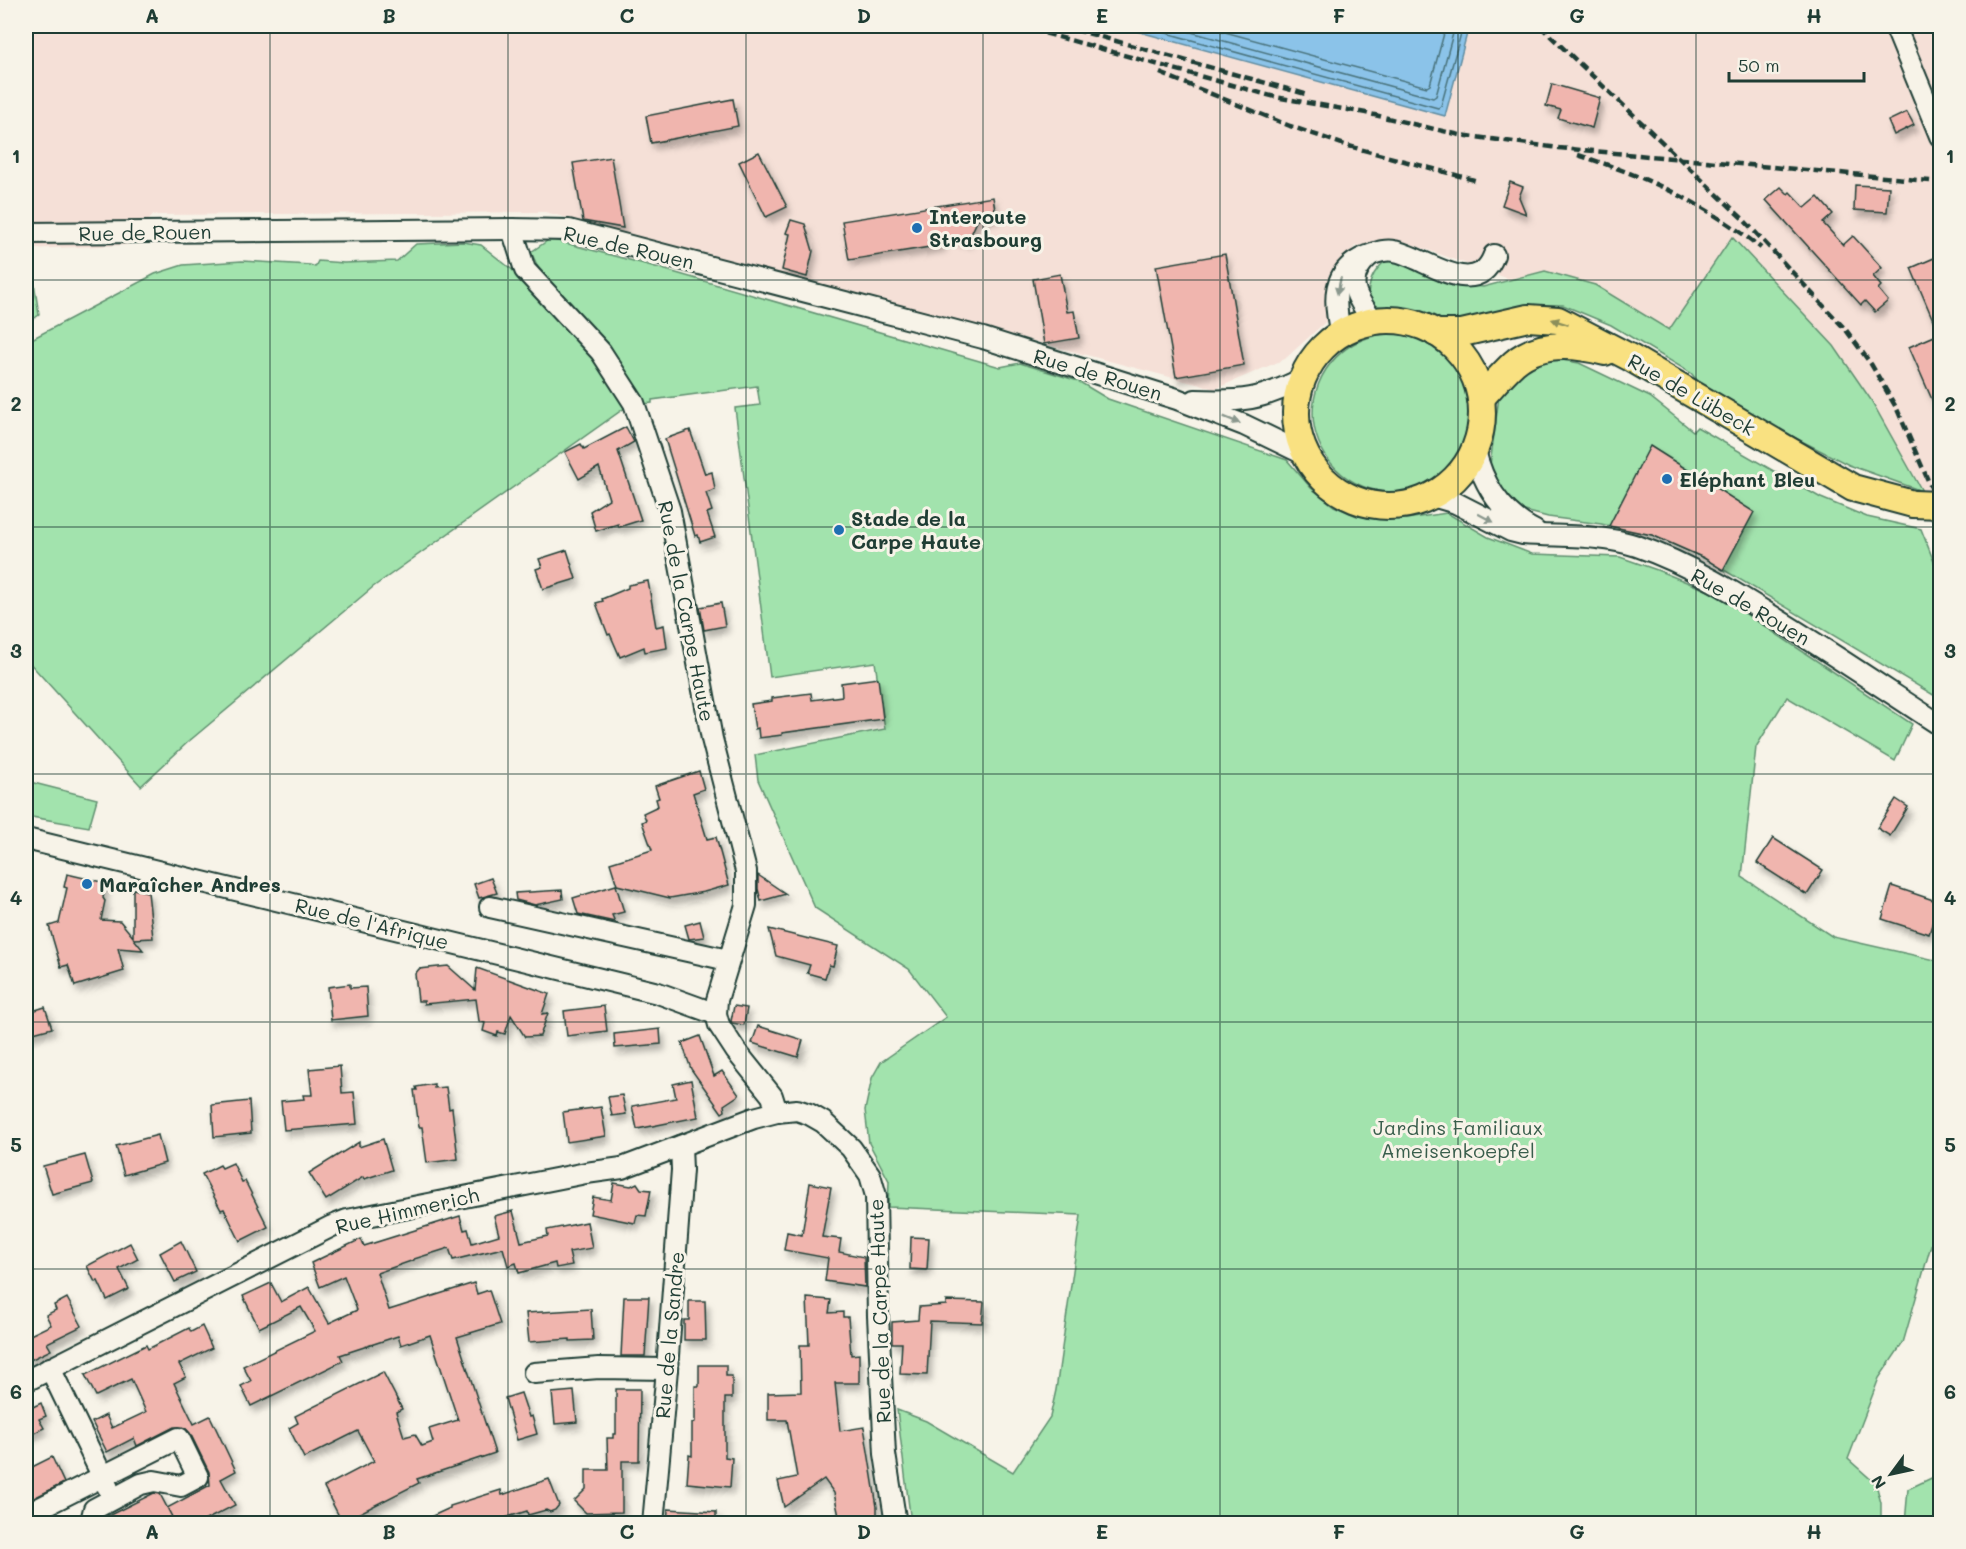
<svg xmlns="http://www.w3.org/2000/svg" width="1966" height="1549" font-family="Mali,sans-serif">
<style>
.built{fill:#f5e0d7}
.green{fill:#a2e3ad;stroke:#609070;stroke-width:1.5}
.water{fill:#8bc3e9;stroke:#608da1;stroke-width:1.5}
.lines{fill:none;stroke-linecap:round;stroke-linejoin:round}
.shore{stroke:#4a737c;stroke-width:1.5}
.building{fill:#f0b5ae;stroke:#1f3d34;stroke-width:1.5;filter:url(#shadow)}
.minor-casing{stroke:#1f3d34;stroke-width:24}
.major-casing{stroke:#1f3d34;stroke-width:30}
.minor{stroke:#f7f3e8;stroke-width:20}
.major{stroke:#f9e181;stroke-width:26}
.rail{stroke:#1f3d34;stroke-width:4.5;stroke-dasharray:9 4.5;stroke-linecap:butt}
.major-bridge-casing{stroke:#1f3d34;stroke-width:30;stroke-linecap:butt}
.major-bridge{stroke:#f9e181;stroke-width:26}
.oneway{fill:#8b988e}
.oneway2{fill:#8c8f5a}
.grid{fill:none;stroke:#1f3d34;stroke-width:1.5;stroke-opacity:0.55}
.poi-dot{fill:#1f6fb2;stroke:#f7f3e8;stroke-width:2}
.labels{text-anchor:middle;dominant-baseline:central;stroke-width:6;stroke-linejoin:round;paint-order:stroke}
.poi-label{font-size:20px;font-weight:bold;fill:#1f3d34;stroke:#f7f3e8;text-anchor:start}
.street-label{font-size:20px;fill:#1f3d34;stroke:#f7f3e8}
.park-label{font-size:20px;fill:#395e4c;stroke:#f7f3e8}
.neatline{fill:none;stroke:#1f3d34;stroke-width:2}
.grid-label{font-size:20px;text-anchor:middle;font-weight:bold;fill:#1f3d34}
</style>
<defs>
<filter id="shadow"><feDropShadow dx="3.5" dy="6" stdDeviation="3" flood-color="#0004"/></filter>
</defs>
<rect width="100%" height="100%" fill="#f7f3e8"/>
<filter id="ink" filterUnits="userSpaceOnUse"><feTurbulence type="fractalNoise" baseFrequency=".0167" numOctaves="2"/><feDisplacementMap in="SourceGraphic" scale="12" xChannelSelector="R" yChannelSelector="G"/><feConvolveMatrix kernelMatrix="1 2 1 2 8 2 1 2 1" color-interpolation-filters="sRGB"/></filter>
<g filter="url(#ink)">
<polygon class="built" points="26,26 1940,26 1940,489 1922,491 1871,400 1834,346 1790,298 1732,237 1669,331 1595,285 1545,271 1509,279 1411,244 1392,242 1355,246 1333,278 1334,314 1285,359 1215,389 545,212 153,215 128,245 26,249"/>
<g class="green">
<path d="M1732 237 1834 346 1871 400 1922 491 1849 465 1770 425 1705 389 1691 373 1611 325 1563 305H1541L1512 310 1471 324 1443 321 1422 312 1376 306 1368 296C1369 278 1376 267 1391 257L1459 284 1483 287 1545 271 1595 285 1669 330Z"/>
<polygon points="550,239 652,266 1000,367 1020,363 1078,381 1108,399 1287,460 1311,488 1334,506 1357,516 1406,519 1447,513 1488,537 1532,554 1620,557 1657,570 1716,594 1912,724 1895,761 1787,697 1756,747 1742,877 1833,937 1940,961 1940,1214 1903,1343 1879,1378 1848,1459 1876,1484 1881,1503 1881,1523 911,1523 897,1410 926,1421 1013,1472 1050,1417 1056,1390 1081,1215 888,1207 889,1181 869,1143 865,1110 872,1078 881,1062 946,1017 909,969 815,908 758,780 755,755 885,729 875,662 770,677 735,408 760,405 757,386 652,400 652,403 644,404 618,361 538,267 531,252"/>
<polygon points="463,242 481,245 515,272 593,358 626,407 373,587 188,742 141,786 26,659 26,342 155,274 183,265 242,261 310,265 315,267 318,261 344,263 397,261 416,244"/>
<polygon points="26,249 29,249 39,315 26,324"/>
<circle cx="1392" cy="413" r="79"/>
<polygon points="1550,358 1579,363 1650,397 1693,431 1697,427 1821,498 1867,517 1921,529 1940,577 1940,699 1704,558 1652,535 1601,524 1548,517 1521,510 1498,487 1490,465 1499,397 1511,379 1528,364"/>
<polygon points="1940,761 1940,876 1938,862 1934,763"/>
<polygon points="26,781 97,799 89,827 26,816"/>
<polygon points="1940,1474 1940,1523 1905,1523 1908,1489"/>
</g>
<polygon class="water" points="1118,26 1469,26 1445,116"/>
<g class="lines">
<g class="shore">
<polyline points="1141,26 1438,108 1441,106 1463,26"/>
<polyline points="1169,26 1433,98 1436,96 1455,26"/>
<polyline points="1203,26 1427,87 1430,85 1446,26"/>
</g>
</g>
<g class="building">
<polygon points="1552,84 1600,98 1592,128 1558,118 1561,110 1546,106"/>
<polygon points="733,99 738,126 651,143 646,116"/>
<polygon points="1907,112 1914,125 1894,135 1888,121"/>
<polygon points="759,152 787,207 766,217 739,162"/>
<polygon points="611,157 623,228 583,221 573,163"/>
<polygon points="1510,182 1523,187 1519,197 1526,214 1502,205"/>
<polygon points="1855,185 1889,187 1887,212 1854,210"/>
<polygon points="1781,187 1788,194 1790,192 1805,208 1818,197 1833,214 1823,223 1843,245 1853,236 1882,268 1873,276 1881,286 1878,289 1888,301 1875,312 1865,301 1861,305 1766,200"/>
<polygon points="993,197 996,216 978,219 968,241 941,235 942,245 849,260 842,221"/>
<polygon points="791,220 805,224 813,251 807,277 782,270 790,234 786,233"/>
<polygon points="1225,254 1244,365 1176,377 1156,266"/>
<polygon points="1941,255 1941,420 1909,347 1939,334 1911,268"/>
<polygon points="1060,274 1067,312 1074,311 1079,338 1044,344 1033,279"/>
<polygon points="626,427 634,442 618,451 641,520 619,527 618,524 596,531 590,511 609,499 599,467 579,479 565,452 581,444 584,449"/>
<polygon points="690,430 705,474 712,472 715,490 706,493 712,511 707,513 715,537 700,542 698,535 695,536 665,439"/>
<polygon points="1650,446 1754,512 1723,570 1704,558 1652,535 1609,526"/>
<polygon points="567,550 576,579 543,589 536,569 542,567 539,559"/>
<polygon points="648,581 656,627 664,625 667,648 645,652 644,647 620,657 610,634 608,635 596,603 603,601 602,599 628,588 628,585"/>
<polygon points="721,603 725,626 704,630 700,607"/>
<polygon points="878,678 883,719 782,733 782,735 759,738 758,728 755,729 751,704 772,701 772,698 811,693 812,700 842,696 841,683"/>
<polygon points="699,771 704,789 693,793 707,839 716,837 729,885 704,892 670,898 617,885 610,863 652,850 642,822 646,820 643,813 658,806 656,799 659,798 655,786"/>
<polygon points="1896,799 1908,807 1890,836 1877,828"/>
<polygon points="1773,838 1823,870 1807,895 1757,863"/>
<polygon points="67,874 106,883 103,898 105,901 101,920 120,921 133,937 133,889 148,892 153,938 134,939 143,950 118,948 124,971 75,986 68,965 61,967 49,926 59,923 67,888 64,887"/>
<polygon points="758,875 786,894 761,901 758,889"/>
<polygon points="491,878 497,893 479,898 474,884"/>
<polygon points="616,885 624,912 612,915 615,922 578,914 573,898"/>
<polygon points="1892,886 1939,902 1929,934 1882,919"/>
<polygon points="562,890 563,899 535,905 516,900 515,893"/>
<polygon points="700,921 704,937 689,939 685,925"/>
<polygon points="769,929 838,946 833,966 829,965 825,978 807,973 810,965 776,956"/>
<polygon points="448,966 475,990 477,968 549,994 542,1014 548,1013 540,1036 525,1037 511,1015 505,1034 498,1032 497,1036 483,1031 485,1023 479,1021 476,999 424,1004 424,1001 418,1001 415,974 419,969"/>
<polygon points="350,984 350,988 366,987 368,1016 331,1020 328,987"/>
<polygon points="604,1006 607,1031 567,1036 564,1011"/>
<polygon points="734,1006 747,1008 744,1025 732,1023 731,1021"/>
<polygon points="45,1007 52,1028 26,1035 26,1013"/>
<polygon points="758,1026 803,1040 798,1057 752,1043"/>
<polygon points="660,1029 661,1044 615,1048 614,1034"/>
<polygon points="700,1036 714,1076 722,1071 739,1095 724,1105 725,1111 722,1113 691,1069 682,1043"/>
<polygon points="340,1066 342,1093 354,1092 357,1124 284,1130 281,1101 304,1099 303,1095 312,1095 309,1069"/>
<polygon points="691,1080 698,1117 637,1129 632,1106 676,1098 673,1084"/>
<polygon points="434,1084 434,1088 446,1087 449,1109 452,1108 458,1159 427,1163 422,1127 419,1127 414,1090 417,1090 416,1087"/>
<polygon points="622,1095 626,1114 612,1116 608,1097"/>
<polygon points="249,1101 251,1133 214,1137 212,1105"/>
<polygon points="601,1107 606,1136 567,1142 563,1112"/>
<polygon points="158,1135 165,1163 124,1175 116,1146"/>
<polygon points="383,1139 392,1170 364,1179 363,1177 326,1200 309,1173 359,1142 359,1147"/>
<polygon points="85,1155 93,1183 52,1194 43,1166"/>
<polygon points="233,1163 242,1182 245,1181 268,1227 240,1241 224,1209 221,1210 202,1174 220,1165 222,1168"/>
<polygon points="614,1183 631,1186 637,1183 641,1189 651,1190 646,1216 637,1215 635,1223 590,1214 593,1197 611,1200"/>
<polygon points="810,1183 831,1187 822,1237 841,1239 839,1252 864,1257 865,1287 825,1281 828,1258 784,1250 787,1232 802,1235"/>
<polygon points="513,1211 521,1242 548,1236 547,1230 587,1222 592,1248 569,1252 572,1265 556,1268 555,1263 519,1273 516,1263 508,1266 503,1248 453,1260 449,1248 414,1259 414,1260 377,1273 389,1310 474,1283 477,1294 489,1290 500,1324 457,1337 495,1453 417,1479 419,1483 342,1522 324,1487 374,1461 358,1431 304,1458 289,1428 298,1423 295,1416 383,1372 402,1409 396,1412 404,1437 415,1434 422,1446 433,1442 429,1429 458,1420 430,1335 401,1345 398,1336 340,1355 343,1361 251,1406 241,1386 251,1381 243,1366 315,1331 301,1307 259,1328 243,1296 271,1283 281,1302 309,1287 329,1323 357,1310 344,1276 320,1287 311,1263 361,1239 364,1246 460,1216 464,1230 468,1229 472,1243 499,1235 494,1216"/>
<polygon points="911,1237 929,1238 927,1270 910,1269"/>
<polygon points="181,1241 196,1272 175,1282 160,1253"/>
<polygon points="130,1243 138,1259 119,1269 129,1289 107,1300 98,1281 95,1282 87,1266"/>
<polygon points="624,1297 649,1297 645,1356 621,1356"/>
<polygon points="67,1298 82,1326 47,1343 51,1350 26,1362 26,1337 51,1325 46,1315 56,1310 54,1305"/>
<polygon points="807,1298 831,1300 829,1313 843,1312 843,1317 848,1317 851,1355 859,1354 859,1383 835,1383 840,1431 864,1427 877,1507 877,1524 855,1524 855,1517 840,1521 834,1493 824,1479 784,1507 778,1481 797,1477 787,1420 768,1420 768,1393 801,1392 800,1345 809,1345"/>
<polygon points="689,1301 705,1301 706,1340 684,1340 684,1320 689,1320"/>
<polygon points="946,1301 984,1302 982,1323 930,1321 927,1375 900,1374 902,1343 892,1343 892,1322 918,1320 919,1307 946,1305"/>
<polygon points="591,1309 593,1340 570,1341 570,1339 529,1342 526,1313"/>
<polygon points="202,1326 212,1348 179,1364 186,1377 174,1383 194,1424 210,1416 236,1471 221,1479 235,1505 198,1524 175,1524 167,1508 210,1485 209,1472 190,1433 185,1428 174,1427 137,1446 134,1438 107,1452 92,1422 106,1415 112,1428 146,1412 131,1379 96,1396 85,1375 146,1345 148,1349 189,1328 191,1332"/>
<polygon points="699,1365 726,1365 726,1376 732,1376 732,1398 725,1398 725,1457 732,1458 730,1487 687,1483 689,1455 692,1456 692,1423 695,1422 695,1386 699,1386"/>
<polygon points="616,1389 640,1389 639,1461 622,1461 622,1512 586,1513 574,1501 586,1489 586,1470 608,1470 607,1438 613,1438 613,1434 616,1434"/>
<polygon points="574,1391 577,1422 555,1424 552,1393"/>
<polygon points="26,1393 33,1407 41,1403 46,1416 39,1419 44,1428 26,1437"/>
<polygon points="521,1393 529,1417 532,1416 537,1434 517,1440 505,1398"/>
<polygon points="52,1457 64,1483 26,1502 26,1470"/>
<polygon points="549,1479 559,1505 555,1510 550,1512 546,1510 528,1515 527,1511 485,1524 415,1524 450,1508 450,1506 501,1490 502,1495"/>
<polygon points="154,1493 160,1494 172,1517 160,1524 104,1524 104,1518"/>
<polygon points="668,1509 716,1512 716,1524 667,1524"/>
</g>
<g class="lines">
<g class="minor-casing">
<g id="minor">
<polyline points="1895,26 1940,136"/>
<polyline points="512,229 525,270 601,352 634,403 670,511 712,739 746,871 746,905 717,1000 716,1014 719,1025 736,1051 772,1096 777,1112"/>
<polyline points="26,233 512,229 569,230 983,338 1177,399 1244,425 1306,455"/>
<path d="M1368 257C1343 279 1357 300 1374 321"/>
<path d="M1341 334C1333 301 1331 270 1367 256 1376 253 1384 249 1394 251 1424 256 1476 303 1494 255"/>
<path d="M1195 400C1242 402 1261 400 1302 379"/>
<path d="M1475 450C1483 485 1502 514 1535 531"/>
<path d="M1432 496 1456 503 1511 531 1523 534C1560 537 1601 534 1637 546 1689 564 1737 594 1783 623 1836 656 1888 691 1940 725"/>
<polyline points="26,839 658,993 716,1014"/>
<polyline points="490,907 728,960"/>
<polyline points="50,1368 108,1488"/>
<polyline points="534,1373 599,1368 667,1369"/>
<polyline points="26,1381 332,1226 347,1220 586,1173 622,1168 754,1118 777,1112 797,1110 809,1114 823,1122 851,1148 870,1175 876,1196 878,1316 885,1454 896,1524"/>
<polyline points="26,1515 179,1438 198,1477 181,1486 154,1481 141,1484 94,1509 92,1517 92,1524"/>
<polyline points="653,1524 667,1369 682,1170 681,1146"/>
</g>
</g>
<g class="major-casing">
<g id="major">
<circle cx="1389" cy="413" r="93"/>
<polyline points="1436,333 1462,333 1528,318 1558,320 1631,358 1853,488 1913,504"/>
<path d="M1481 398C1492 386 1502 374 1514 363 1539 341 1575 344 1605 352"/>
</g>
</g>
<use href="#minor" class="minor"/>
<use href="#major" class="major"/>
<g class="rail">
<polyline points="1019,26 1275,97 1366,113 1460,135 1559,148 1940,182"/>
<polyline points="1062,26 1309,95"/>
<polyline points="1540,26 1743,219 1846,330 1871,364 1897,409 1940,508"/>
<polyline points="1160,73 1290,126 1345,145 1478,181"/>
<path d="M1578 155C1645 176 1707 204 1761 248"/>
</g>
<g class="major-bridge-casing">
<polyline id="major-bridge" points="1913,504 1940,505"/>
</g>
<use href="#major-bridge" class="major-bridge"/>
</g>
<defs><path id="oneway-solid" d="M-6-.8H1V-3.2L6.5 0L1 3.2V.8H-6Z" transform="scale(1.5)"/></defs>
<g class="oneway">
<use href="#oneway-solid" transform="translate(1339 286) rotate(102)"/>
<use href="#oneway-solid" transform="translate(1232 420) rotate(22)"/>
<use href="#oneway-solid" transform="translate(1486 518) rotate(28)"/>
</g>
<use class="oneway2" href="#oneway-solid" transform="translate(1560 322) rotate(-162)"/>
</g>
<path class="grid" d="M270 26V1524M508 26V1524M746 26V1524M983 26V1524M1220 26V1524M1458 26V1524M1696 26V1524M26 280H1940M26 527H1940M26 774H1940M26 1022H1940M26 1269H1940"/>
<g class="poi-dot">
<circle cx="917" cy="228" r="6"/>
<circle cx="1667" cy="479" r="6"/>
<circle cx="839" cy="530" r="6"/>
<circle cx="87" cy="884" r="6"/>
</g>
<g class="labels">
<g class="poi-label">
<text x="929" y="216">Interoute<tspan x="929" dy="23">Strasbourg</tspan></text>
<text x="1679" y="479">Eléphant Bleu</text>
<text x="851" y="518">Stade de la<tspan x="851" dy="23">Carpe Haute</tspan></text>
<text x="99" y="884">Maraîcher Andres</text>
</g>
<g class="street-label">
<text transform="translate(145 232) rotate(-1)">Rue de Rouen</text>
<text transform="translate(629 247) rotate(13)">Rue de Rouen</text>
<text transform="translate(1098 374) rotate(17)">Rue de Rouen</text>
<text transform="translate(1692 394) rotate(30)">Rue de Lübeck</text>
<text transform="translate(1751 606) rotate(30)">Rue de Rouen</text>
<text transform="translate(687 611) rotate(79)">Rue de la Carpe Haute</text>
<text transform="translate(372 923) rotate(14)">Rue de l'Afrique</text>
<text transform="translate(407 1210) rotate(-13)">Rue Himmerich</text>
<text transform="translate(879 1311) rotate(-92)">Rue de la Carpe Haute</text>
<text transform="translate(669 1335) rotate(-85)">Rue de la Sandre</text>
</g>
<g class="park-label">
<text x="1458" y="1127">Jardins Familiaux<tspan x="1458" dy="23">Ameisenkoepfel</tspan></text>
</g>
</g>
<rect width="1966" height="1549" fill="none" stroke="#f7f3e8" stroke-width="66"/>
<g transform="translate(1891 1474) rotate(237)" stroke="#f7f3e8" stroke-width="4.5" paint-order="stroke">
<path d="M0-4.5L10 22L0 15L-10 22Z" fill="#1f3d34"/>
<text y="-9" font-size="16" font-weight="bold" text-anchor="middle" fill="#1f3d34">N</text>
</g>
<path d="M1729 72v9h135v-9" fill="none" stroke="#1f3d34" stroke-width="3"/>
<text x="1738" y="72" font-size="18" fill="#1f3d34" stroke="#f7f3e8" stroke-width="4.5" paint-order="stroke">50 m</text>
<rect x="33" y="33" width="1900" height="1483" class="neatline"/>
<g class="grid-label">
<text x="152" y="23">A</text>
<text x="389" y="23">B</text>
<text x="627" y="23">C</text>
<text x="864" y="23">D</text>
<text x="1102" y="23">E</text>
<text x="1339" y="23">F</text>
<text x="1577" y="23">G</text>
<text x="1814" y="23">H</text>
<text x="16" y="163">1</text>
<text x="1950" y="163">1</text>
<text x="16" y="411">2</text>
<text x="1950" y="411">2</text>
<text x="16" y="658">3</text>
<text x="1950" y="658">3</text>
<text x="16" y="905">4</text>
<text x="1950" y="905">4</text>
<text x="16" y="1152">5</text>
<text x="1950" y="1152">5</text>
<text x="16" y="1399">6</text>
<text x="1950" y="1399">6</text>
<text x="152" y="1539">A</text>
<text x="389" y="1539">B</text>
<text x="627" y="1539">C</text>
<text x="864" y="1539">D</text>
<text x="1102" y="1539">E</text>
<text x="1339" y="1539">F</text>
<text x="1577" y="1539">G</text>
<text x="1814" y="1539">H</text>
</g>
</svg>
